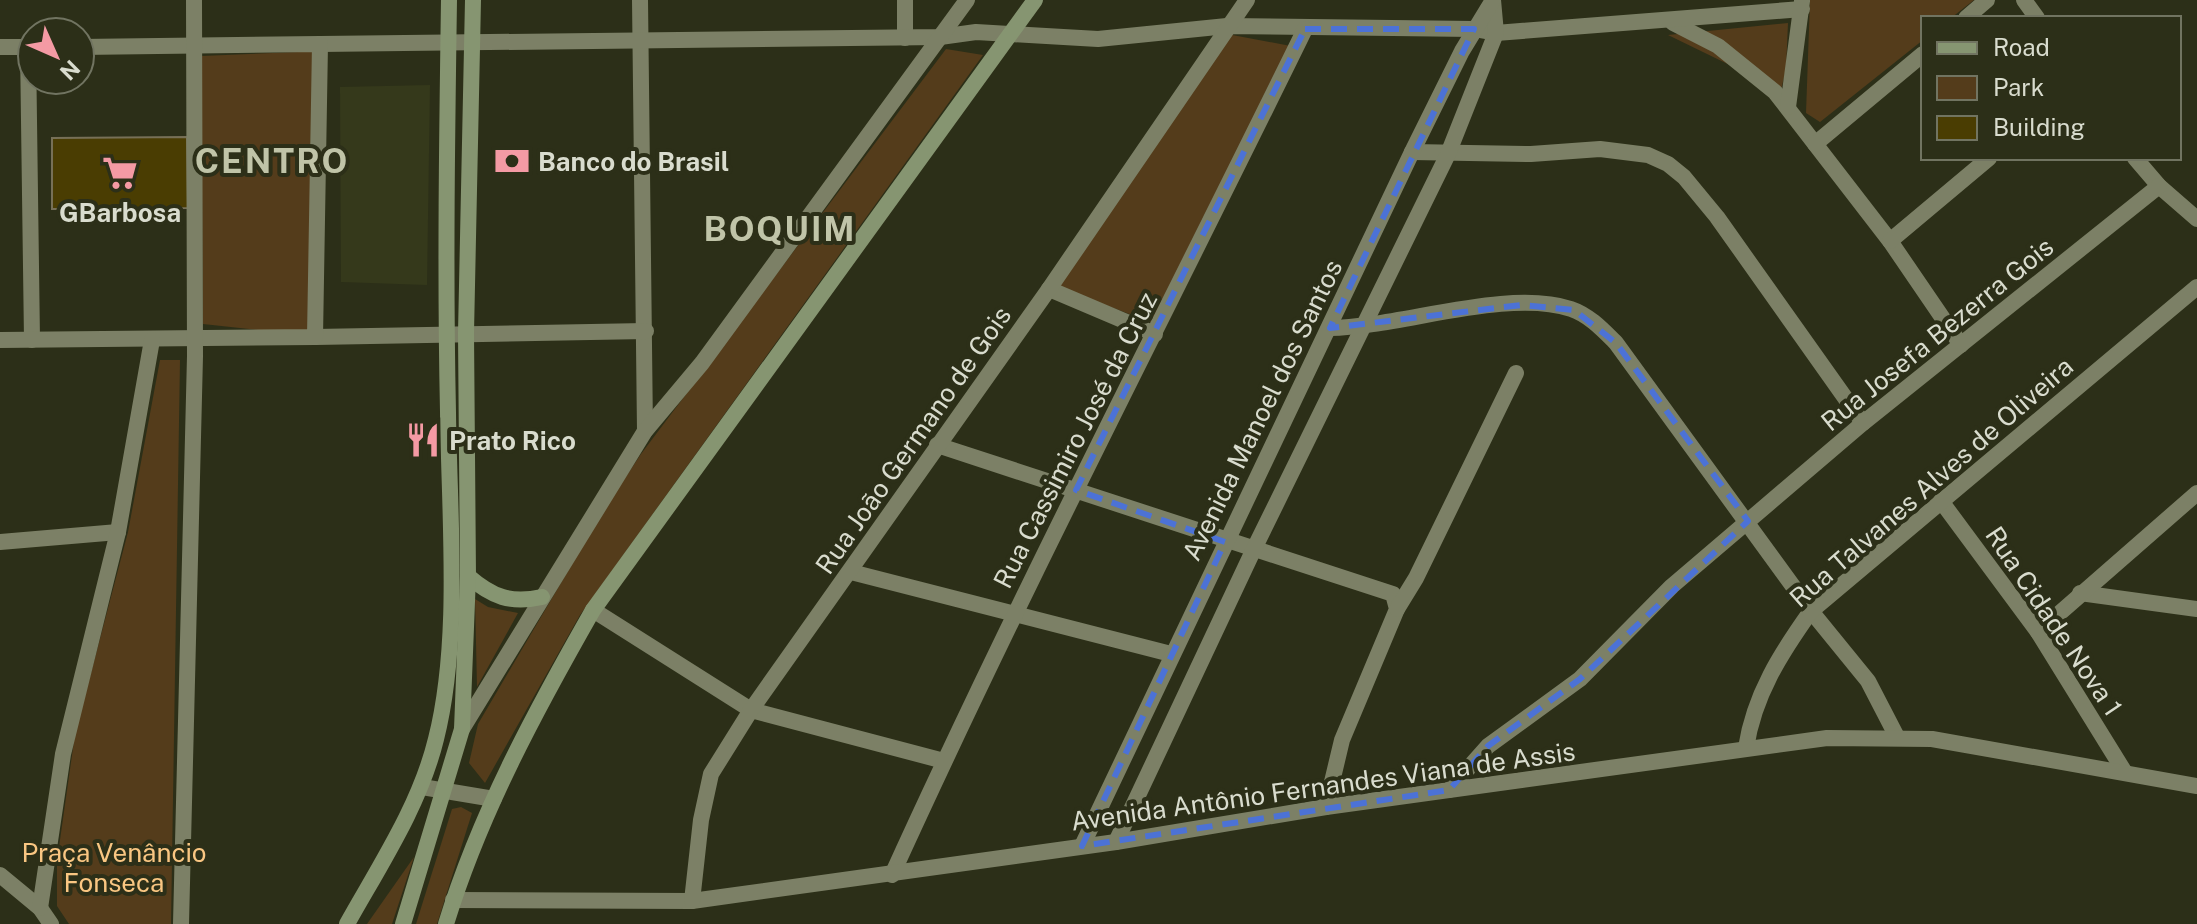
<svg xmlns="http://www.w3.org/2000/svg" width="2197" height="924" font-family="'Public Sans',sans-serif">
<style>
.built{fill:#35391b}
.green{fill:#543c1b}
.building{fill:#4a3d02;stroke:#777057;stroke-width:2}
.lines{fill:none;stroke-linecap:round;stroke-linejoin:round}
.street{stroke:#7c8066;stroke-width:16}
.secondary{stroke:#869571;stroke-width:16}
.marked{fill:none;stroke:#4c72d6;stroke-width:6;stroke-dasharray:16 10;stroke-linejoin:round}
.labels{text-anchor:middle;dominant-baseline:central;stroke-width:8;stroke-linejoin:round;paint-order:stroke}
.poi-label{font-size:26px;font-weight:bold;fill:#d9dcce;stroke:#2c2f18;text-anchor:start}
.street-label{font-size:26px;fill:#d9dcce;stroke:#2c2f18}
.park-label{font-size:26px;fill:#f9c682;stroke:#2c2f18}
.district-label{font-size:34px;font-weight:bold;letter-spacing:2px;fill:#c0c4a8;stroke:#2c2f18}
</style>
<rect width="100%" height="100%" fill="#2c2f18"/>
<polygon class="built" points="430,85 427,285 341,282 340,87"/>
<g class="green">
<polygon points="1810,0 1974,0 1951,18 1923,18 1923,40 1820,122 1806,113"/>
<polygon points="1788,23 1786,69 1781,90 1668,35"/>
<polygon points="1227,34 1296,47 1153,323 1053,285"/>
<polygon points="946,49 983,55 580,615 485,783 469,763 478,724 605,508 641,454"/>
<polygon points="323,51 321,331 267,331 203,324 201,56"/>
<polygon points="160,360 180,360 171,924 69,924 57,906 57,861 75,734 128,532"/>
<polygon points="475,599 488,607 518,613 477,687"/>
<polygon points="461,807 472,813 437,924 416,924 452,809"/>
<polygon points="414,857 392,924 367,924"/>
</g>
<polygon class="building" points="187,137 188,208 52,209 52,138"/>
<g class="lines">
<g class="street">
<polyline points="640,0 645,431"/>
<polyline points="2024,0 2037,18"/>
<polyline points="1966,18 1987,0"/>
<polyline points="1673,23 1718,46 1775,92 1890,241 1961,345"/>
<polyline points="905,38 905,0"/>
<polyline points="320,44 940,37 976,32 1098,39 1227,26 1474,29 1496,33 1802,9"/>
<polyline points="0,47 32,47"/>
<polyline points="28,47 32,340"/>
<polyline points="1788,107 1802,1"/>
<polyline points="1815,144 1923,54"/>
<polyline points="1412,152 1531,154 1600,149 1648,155 1668,164 1684,177 1717,217 1863,423"/>
<polyline points="2135,158 2159,186 2197,219"/>
<polyline points="1890,241 1989,158"/>
<polyline points="1049,289 1155,334"/>
<path d="M1330 328C1400 327 1507 288 1571 309 1589 315 1603 330 1616 343L1811 611 1868 681 1897 737"/>
<polyline points="315,337 646,331"/>
<polyline points="0,340 315,337 320,44 80,47"/>
<polyline points="937,445 1393,594 1397,609 1342,740 1326,807"/>
<polyline points="1941,501 2038,632 2124,771"/>
<polyline points="0,542 118,532"/>
<polyline points="851,572 1171,654"/>
<polyline points="2080,593 2197,609"/>
<polyline points="1397,609 1416,578 1516,373"/>
<polyline points="593,610 751,710 944,761"/>
<polyline points="2038,632 2197,493"/>
<polyline points="462,729 645,431 702,363 967,0"/>
<path d="M1746 748C1754 695 1781 653 1811 611L2197 287"/>
<polyline points="422,787 494,799"/>
<polyline points="1449,790 1488,746 1580,679 1672,586 1863,423 2159,186"/>
<polyline points="1116,842 1253,551 1448,154 1496,33 1493,0"/>
<polyline points="1082,846 1412,152 1462,51 1493,0"/>
<polyline points="0,875 40,908 51,924"/>
<path d="M892 875C1022 589 1167 311 1305 29"/>
<polyline points="453,900 692,901 1116,842 1326,807 1827,738 1932,739 2197,786"/>
<polyline points="692,901 701,820 711,774 751,710 1049,289 1247,0"/>
<polyline points="40,908 63,754 118,532 152,340"/>
<polyline points="181,924 195,356 194,0"/>
</g>
<g class="secondary">
<path d="M468 576C492 597 511 604 542 597"/>
<path d="M347 924C380 865 420 805 436 739 461 640 449 515 448 412 445 275 447 137 449 0"/>
<polyline points="403,924 462,729 468,576 466,333 473,0"/>
<path d="M446 924C480 813 536 710 593 610L1035 0"/>
</g>
</g>
<path class="marked" d="M1305 29H1474L1330 328 1521 305 1574 310 1616 343 1748 521 1580 679 1488 746 1449 790 1082 846 1225 542 1076 490Z"/>
<defs>
<g id="bank-bare" transform="scale(2.76)"><path d="M-6-4H6V4H-6ZM0-2.3a2.3 2.3 0 1 0 0 4.6a2.3 2.3 0 1 0 0-4.6Z" fill="#f49aa4" stroke="#2c2f18" stroke-width="2.5" paint-order="stroke"/></g>
<g id="supermarket-bare" transform="scale(2.76)"><path d="M-6-5.5h2.5l.6 2H6L4.5 2H-2.5L-4.4-4H-6ZM-1.5 3.2a1.3 1.3 0 1 0 .1 0ZM3 3.2a1.3 1.3 0 1 0 .1 0Z" fill="#f49aa4" stroke="#2c2f18" stroke-width="2.5" paint-order="stroke"/></g>
<g id="restaurant-bare" transform="scale(2.76)"><path d="M-5-6h1v4h1v-4h1v4h1v-4h1v5L-1.5 .5V6h-2V.5L-5-1ZM5-6V6H3V1.5H1.5Q1.5-4 5-6Z" fill="#f49aa4" stroke="#2c2f18" stroke-width="2.5" paint-order="stroke"/></g>
</defs>
<g fill-rule="evenodd">
<use href="#bank-bare" x="512" y="161"/>
<use href="#supermarket-bare" x="120" y="173"/>
<use href="#restaurant-bare" x="423" y="440"/>
</g>
<g class="labels">
<g class="poi-label">
<text x="538" y="161">Banco do Brasil</text>
<text x="120" y="212" text-anchor="middle">GBarbosa</text>
<text x="449" y="440">Prato Rico</text>
</g>
<g class="street-label">
<text transform="translate(1937 334) rotate(-39)">Rua Josefa Bezerra Gois</text>
<text transform="translate(1262 410) rotate(-64)">Avenida Manoel dos Santos</text>
<text transform="translate(913 440) rotate(-55)">Rua João Germano de Gois</text>
<text transform="translate(1075 440) rotate(-63)">Rua Cassimiro José da Cruz</text>
<text transform="translate(1931 482) rotate(-41)">Rua Talvanes Alves de Oliveira</text>
<text transform="translate(2054 621) rotate(56)">Rua Cidade Nova 1</text>
<text transform="translate(1323 786) rotate(-8)">Avenida Antônio Fernandes Viana de Assis</text>
</g>
<g class="park-label">
<text x="114" y="852">Praça Venâncio<tspan x="114" dy="30">Fonseca</tspan></text>
</g>
<g class="district-label">
<text x="272" y="161">CENTRO</text>
<text x="780" y="229">BOQUIM</text>
</g>
</g>
<rect x="1921" y="16" width="260" height="144" fill="#2c2f18" stroke="#717461" stroke-width="2"/>
<rect x="1937" y="42" width="40" height="12" fill="#869571" stroke="#717461" stroke-width="2"/>
<text x="1993" y="56" font-size="24" fill="#d9dcce">Road</text>
<rect x="1937" y="76" width="40" height="24" fill="#543c1b" stroke="#717461" stroke-width="2"/>
<text x="1993" y="96" font-size="24" fill="#d9dcce">Park</text>
<rect x="1937" y="116" width="40" height="24" fill="#4a3d02" stroke="#717461" stroke-width="2"/>
<text x="1993" y="136" font-size="24" fill="#d9dcce">Building</text>
<g transform="translate(56 56) rotate(135)"><circle r="38" fill="#2c2f18" stroke="#717461" stroke-width="2"/>
<path d="M0-6L14 30L0 20L-14 30Z" fill="#f49aa4"/>
<text y="-12" font-size="22" font-weight="bold" text-anchor="middle" fill="#d9dcce">N</text>
</g>
</svg>
